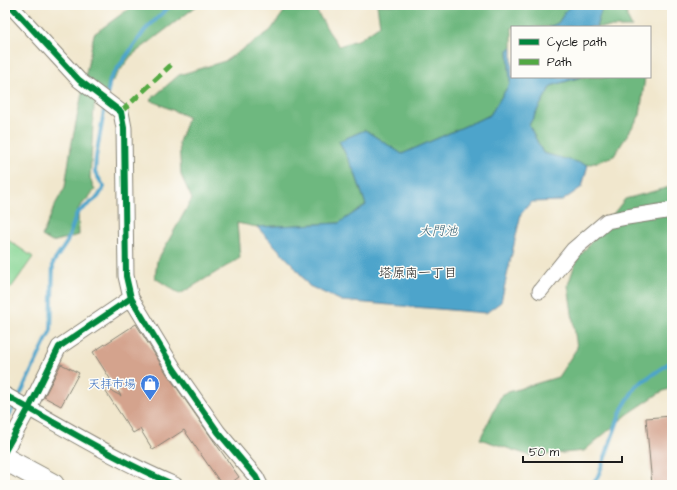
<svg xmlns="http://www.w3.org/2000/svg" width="677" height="490" font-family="'Architects Daughter','Klee One',sans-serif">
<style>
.green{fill:#89d796;stroke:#527a59}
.forest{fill:#6eb87f;stroke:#456a4e}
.water{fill:#4ea4cb;stroke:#356074}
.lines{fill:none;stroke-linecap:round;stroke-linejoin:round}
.stream{stroke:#4ea4cb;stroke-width:4}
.building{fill:#d4a38d}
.minor-casing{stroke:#868274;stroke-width:17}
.highway-casing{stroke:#868274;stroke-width:24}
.minor{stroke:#fff;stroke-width:15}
.highway{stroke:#fff;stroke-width:22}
.quiet{stroke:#52a943;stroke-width:5;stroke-dasharray:10 5;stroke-linecap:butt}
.cycleway-casing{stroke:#fdfcf7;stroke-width:8}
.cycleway{stroke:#00873e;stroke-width:6}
.labels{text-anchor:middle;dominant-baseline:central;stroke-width:3;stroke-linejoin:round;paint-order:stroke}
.shop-label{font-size:12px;fill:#366cbe;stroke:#fdfcf7;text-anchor:end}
.water-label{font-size:13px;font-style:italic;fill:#356074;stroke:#fdfcf7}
.neighbourhood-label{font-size:13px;fill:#1c1c1c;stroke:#fdfcf7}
</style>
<rect width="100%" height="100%" fill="#fdfcf7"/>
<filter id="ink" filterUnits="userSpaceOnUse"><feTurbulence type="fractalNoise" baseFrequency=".025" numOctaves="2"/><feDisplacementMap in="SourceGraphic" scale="8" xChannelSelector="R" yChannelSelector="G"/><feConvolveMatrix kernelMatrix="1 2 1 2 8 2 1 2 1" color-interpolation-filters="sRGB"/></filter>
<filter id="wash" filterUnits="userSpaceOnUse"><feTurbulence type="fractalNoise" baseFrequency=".012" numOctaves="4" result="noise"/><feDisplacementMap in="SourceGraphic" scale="16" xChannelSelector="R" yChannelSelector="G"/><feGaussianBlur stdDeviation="0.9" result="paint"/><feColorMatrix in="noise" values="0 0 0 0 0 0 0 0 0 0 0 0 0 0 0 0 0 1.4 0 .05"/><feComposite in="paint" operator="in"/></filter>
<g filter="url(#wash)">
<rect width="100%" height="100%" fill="#f1e7cd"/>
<polygon class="green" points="5,238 33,257 11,288 5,284"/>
<g class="forest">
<polygon points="134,5 198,5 131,56 94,106 90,178 95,190 78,209 79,235 52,242 42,236 56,203 65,187 71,147 94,34"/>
<polygon points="289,5 304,5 316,10 329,32 339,46 360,39 380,25 377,5 570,5 558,23 549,27 512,27 512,47 508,50 510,83 490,115 402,154 365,130 339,141 355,173 366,205 339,223 257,227 237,223 240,258 180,294 155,278 157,261 192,199 181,175 179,142 188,117 150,100 179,75 225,61 270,31"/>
<polygon points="603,5 626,5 627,17 632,27 596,27"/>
<polygon points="581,77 645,77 640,115 614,156 588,165 543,153 529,125 551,86"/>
<polygon points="672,182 672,388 661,392 628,414 584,451 531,456 480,439 502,394 558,377 577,348 568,285 576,261 625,199 670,187"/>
</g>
<g class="water">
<polygon points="570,5 603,5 596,27 549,27 558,23"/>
<polygon points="512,47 512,77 581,77 551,86 529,125 543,153 588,165 582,187 562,201 531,202 521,214 501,302 486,313 342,301 309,286 294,266 257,227 339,223 366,205 355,173 339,141 365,130 402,154 490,115 510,83 508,50"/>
</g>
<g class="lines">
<g class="stream">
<polyline points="107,96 110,79 145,30 171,5"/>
<polyline points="18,399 51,330 53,263 67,242 77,213 98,197 104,187 95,172 96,157 105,105"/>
<polyline points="5,416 8,417 15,405"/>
<polyline points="593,485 599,474 622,409 636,386 672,361"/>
</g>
</g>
<g id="blocks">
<g class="building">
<polygon points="136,324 167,374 239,477 228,485 222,485 184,430 153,450 140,429 133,433 102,386 121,396 93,352"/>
<polygon points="61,364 79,373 61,406 44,397"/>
<polygon points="672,416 672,485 652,485 646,418"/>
</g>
</g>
</g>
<g filter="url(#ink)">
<use href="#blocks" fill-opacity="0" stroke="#868274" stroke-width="1"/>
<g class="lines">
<g class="minor-casing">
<g id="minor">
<polyline points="10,5 79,80 121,112 124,128 126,276 131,298 174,369 218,432 256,477 260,485"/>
<polyline points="540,291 573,250 607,221 627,217 672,210"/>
<path d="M5 395C61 426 116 460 175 485"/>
<polyline points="5,451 29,408 59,347 131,298"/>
</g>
</g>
<g class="highway-casing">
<polyline id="highway" points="5,459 53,485"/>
</g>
<use href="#minor" class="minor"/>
<use href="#highway" class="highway"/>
<g class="quiet">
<polyline points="672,73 672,86"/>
<polyline points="121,112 171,65"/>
</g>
<g class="cycleway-casing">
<g id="cycleway">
<polyline points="10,5 79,80 121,112 124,128 126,276 131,298 174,369 218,432 256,477 260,485"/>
<path d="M5 395C61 426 116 460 175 485"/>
<polyline points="5,451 29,408 59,347 131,298"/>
</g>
</g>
<use href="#cycleway" class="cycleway"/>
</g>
</g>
<defs>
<g id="shop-pin" transform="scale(1)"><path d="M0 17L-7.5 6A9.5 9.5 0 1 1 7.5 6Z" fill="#3f7fe0" stroke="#fdfcf7"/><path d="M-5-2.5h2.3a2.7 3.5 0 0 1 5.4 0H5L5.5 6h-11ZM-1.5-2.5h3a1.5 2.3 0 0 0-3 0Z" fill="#fff"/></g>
</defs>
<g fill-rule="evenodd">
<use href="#shop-pin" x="150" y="384"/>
</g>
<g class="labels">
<g class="shop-label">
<text x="136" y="384">天拝市場</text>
</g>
<g class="water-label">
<text x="438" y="231">大門池</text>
</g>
<g class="neighbourhood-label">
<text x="418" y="273">塔原南一丁目</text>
</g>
</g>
<rect width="677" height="490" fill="none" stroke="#fdfcf7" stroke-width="20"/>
<rect x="511" y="26" width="140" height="52" fill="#fdfcf7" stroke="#a3a29f"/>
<rect x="519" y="39" width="20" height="6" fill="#00873e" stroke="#a3a29f"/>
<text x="547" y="46" font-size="12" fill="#1c1c1c">Cycle path</text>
<rect x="519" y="59" width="20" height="6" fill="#52a943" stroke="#a3a29f"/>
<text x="547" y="66" font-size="12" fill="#1c1c1c">Path</text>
<path d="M523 456v6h99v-6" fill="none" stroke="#1c1c1c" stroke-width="2"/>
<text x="529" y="456" font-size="12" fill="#1c1c1c" stroke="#fdfcf7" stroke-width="3" paint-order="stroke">50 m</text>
</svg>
